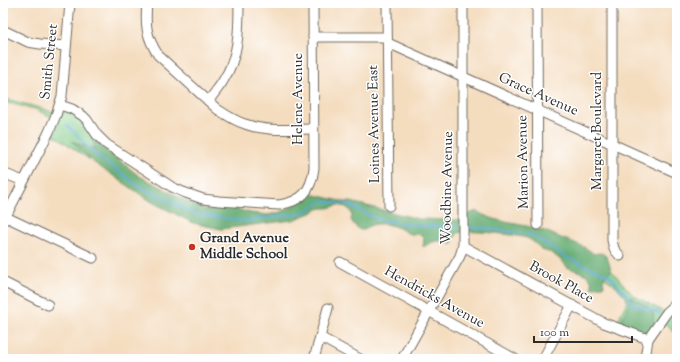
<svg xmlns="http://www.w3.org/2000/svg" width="680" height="362" font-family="'Sorts Mill Goudy',serif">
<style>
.green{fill:#81c986;stroke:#567a58}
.forest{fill:#68ad73;stroke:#4a6c4f}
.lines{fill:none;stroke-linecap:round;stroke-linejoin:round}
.stream{stroke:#5ca6d4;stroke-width:2}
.minor-casing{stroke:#71695e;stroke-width:11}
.minor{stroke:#fff;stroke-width:9}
.poi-dot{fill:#c8321e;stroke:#fff;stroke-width:1.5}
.labels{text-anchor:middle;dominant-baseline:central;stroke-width:3;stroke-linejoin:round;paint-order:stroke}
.street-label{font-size:14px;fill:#2b2b2b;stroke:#fff}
.poi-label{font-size:14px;font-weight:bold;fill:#2b2b2b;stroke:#fff;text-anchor:start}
</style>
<rect width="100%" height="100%" fill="#fff"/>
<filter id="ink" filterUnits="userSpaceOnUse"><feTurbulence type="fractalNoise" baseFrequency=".025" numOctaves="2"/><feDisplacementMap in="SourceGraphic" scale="8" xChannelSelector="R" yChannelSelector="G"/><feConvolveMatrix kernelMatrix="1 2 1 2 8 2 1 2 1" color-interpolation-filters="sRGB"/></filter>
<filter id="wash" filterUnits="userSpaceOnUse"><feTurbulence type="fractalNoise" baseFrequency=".012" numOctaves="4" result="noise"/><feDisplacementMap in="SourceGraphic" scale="16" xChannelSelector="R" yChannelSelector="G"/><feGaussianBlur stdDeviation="0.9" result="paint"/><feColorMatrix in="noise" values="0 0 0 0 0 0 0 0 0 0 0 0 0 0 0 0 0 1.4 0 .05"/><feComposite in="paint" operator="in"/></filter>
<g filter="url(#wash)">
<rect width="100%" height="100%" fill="#f4dcbe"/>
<g class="green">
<polygon points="3,98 44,109 57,114 60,106 77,113 90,132 94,143 95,149 73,142 93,162 50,132 55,119 35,109 3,102"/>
<polygon points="611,270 633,295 666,313 677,304 677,336 669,326 660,322 648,339 614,327 627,302 626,297 614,284 603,277 606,276"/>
</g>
<g class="forest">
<path d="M90 132 99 144 139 176 163 188 184 200 207 210 228 207 251 213 268 215 281 212 293 206 307 193 345 202H351L419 219 456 220 476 211C494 222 515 223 535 228 544 230 552 234 561 238 572 242 585 246 594 254 607 250 608 260 611 270L606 276 603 277 604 286H599L592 288V283L590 278 585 274 567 267 563 262 552 253 541 250C538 245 533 241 527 238 518 235 466 229 458 233 455 236 453 240 452 244 439 239 435 240 423 247L424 238 420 234C417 234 413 234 410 234 407 233 404 231 401 229 390 224 373 220 364 230 358 231 354 225 351 220L352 215 350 210 346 207 338 205 328 208H323L318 209 311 213 293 220 221 229 193 223 152 202 93 162 72 141 83 146 95 149 94 143Z"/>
<path d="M629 296C645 306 660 307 651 330 641 334 628 331 621 323 622 317 624 315 627 310 630 306 629 301 629 296Z"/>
</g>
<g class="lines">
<g class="stream">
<polyline points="67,125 96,155 137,185 195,214 245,221 303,213 321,201 347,204 377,219 420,226 458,227"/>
<polyline points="470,228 486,228 532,235 568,258 610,276 628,296 630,303 660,313"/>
<polyline points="671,320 677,327"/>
</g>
</g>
</g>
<g filter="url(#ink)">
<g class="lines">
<g class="minor-casing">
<g id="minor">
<path d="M147 3C145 25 146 36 158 55L217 109C226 115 235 121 245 124 266 132 291 129 313 129"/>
<polyline points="387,3 389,206"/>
<polyline points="537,3 538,225"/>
<polyline points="612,3 612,240 614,249 620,256"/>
<polyline points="3,30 28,42 40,44 66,46"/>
<polyline points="313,37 387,37"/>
<polyline points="388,43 677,173"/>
<path d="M209 101C213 94 219 88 223 81 239 56 239 31 239 3"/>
<path d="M60 105 72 109 83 116 87 120 97 135 106 144 172 187 183 192 203 199 219 201 279 205C302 201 311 192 314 168L313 3"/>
<polyline points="3,173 23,181"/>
<polyline points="6,217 93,258"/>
<polyline points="3,222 49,132 56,115 62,96 70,3"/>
<polyline points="463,246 604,323 648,339"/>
<polyline points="340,262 515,359"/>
<polyline points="3,282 48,305"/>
<polyline points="320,337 360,359"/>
<polyline points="314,359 328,308"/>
<polyline points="402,359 460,256 463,246 463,3"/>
<polyline points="543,359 572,305"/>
<polyline points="645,359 648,339 667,312 677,303"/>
</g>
</g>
<use href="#minor" class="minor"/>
</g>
</g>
<circle class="poi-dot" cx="192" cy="247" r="4"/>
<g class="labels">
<g class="street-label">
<text transform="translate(50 62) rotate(-84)">Smith Street</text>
<text transform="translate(538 95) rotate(24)">Grace Avenue</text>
<text transform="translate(299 99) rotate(-90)">Helene Avenue</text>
<text transform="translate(375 124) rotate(-91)">Loines Avenue East</text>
<text transform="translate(598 131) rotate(-90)">Margaret Boulevard</text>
<text transform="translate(524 162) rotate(-91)">Marion Avenue</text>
<text transform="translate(448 188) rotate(-89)">Woodbine Avenue</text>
<text transform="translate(561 283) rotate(29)">Brook Place</text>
<text transform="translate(434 298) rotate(29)">Hendricks Avenue</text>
</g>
<g class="poi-label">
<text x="200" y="239">Grand Avenue<tspan x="200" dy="16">Middle School</tspan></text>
</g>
</g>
<rect width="680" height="362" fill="none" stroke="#fff" stroke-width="16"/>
<path d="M534 336v6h98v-6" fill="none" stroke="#2b2b2b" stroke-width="2"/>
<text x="540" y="336" font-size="12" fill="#2b2b2b" stroke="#ffffff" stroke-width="3" paint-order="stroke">100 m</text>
</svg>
